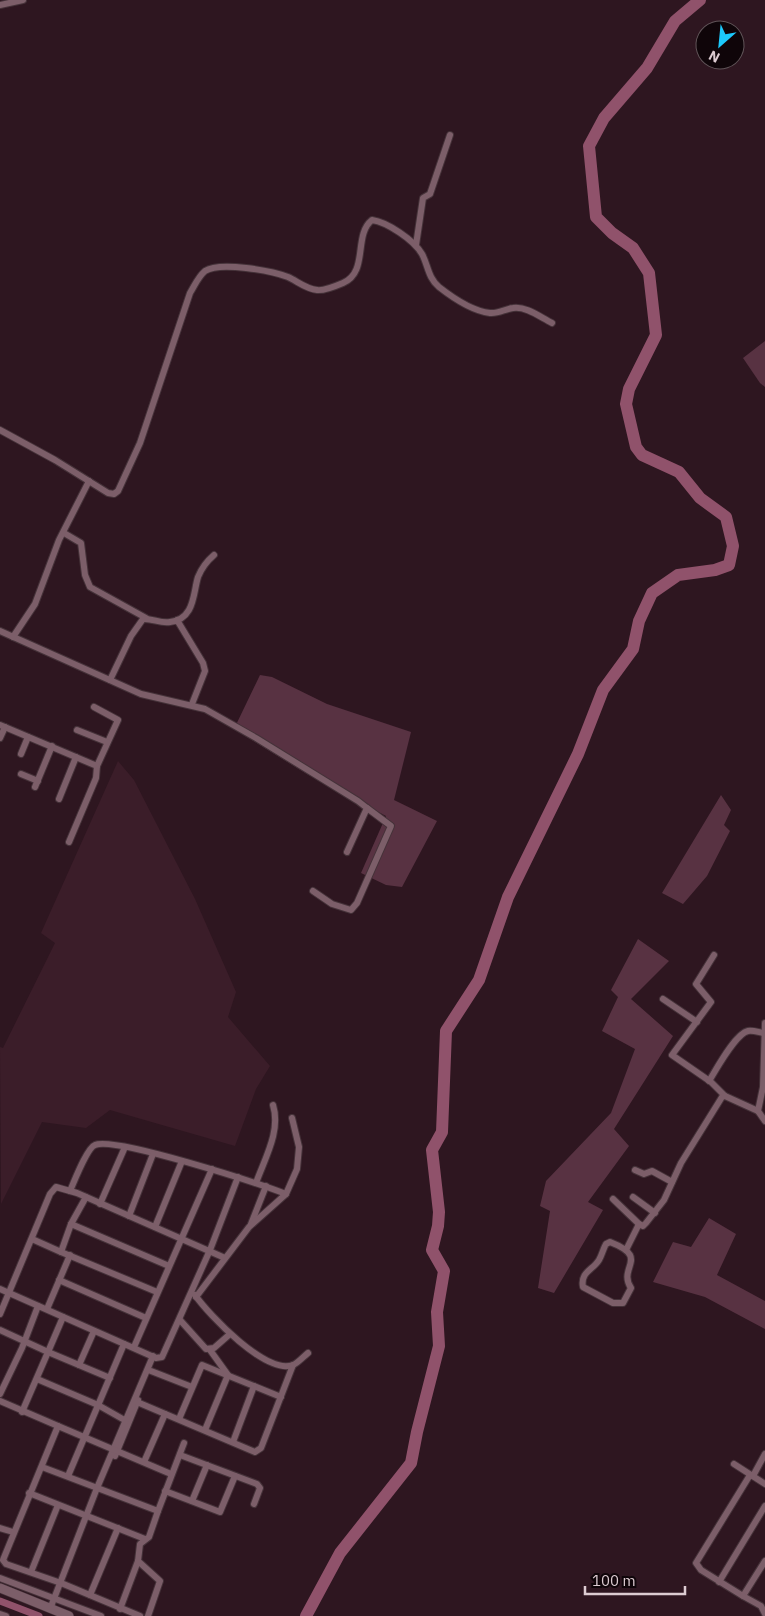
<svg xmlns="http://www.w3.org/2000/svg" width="765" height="1616" font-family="'IBM Plex Sans',sans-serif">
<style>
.built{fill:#3b1d29}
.green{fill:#583242}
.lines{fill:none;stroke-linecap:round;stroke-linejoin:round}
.canal{stroke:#90526b;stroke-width:7}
.river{stroke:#90526b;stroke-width:12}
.street-casing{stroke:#453239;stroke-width:8}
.secondary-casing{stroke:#453239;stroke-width:10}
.street{stroke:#7c5e69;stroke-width:6}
.secondary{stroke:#7c5e69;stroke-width:9}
</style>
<rect width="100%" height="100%" fill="#2e1620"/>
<polygon class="built" points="118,761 134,780 195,899 236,992 228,1017 270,1066 256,1089 235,1146 110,1110 86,1128 42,1122 1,1204 0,1047 3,1048 55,943 41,933"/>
<g class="green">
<polygon points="765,341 765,387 760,383 743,358"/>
<polygon points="260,675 272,677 327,704 411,732 394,800 437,821 402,887 386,885 361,873 386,816 307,774 234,729"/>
<polygon points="721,795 731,810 724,825 730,831 707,876 683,904 662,893"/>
<polygon points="638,939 669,961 631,999 673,1036 614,1129 629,1146 588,1202 603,1210 554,1293 538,1288 550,1211 540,1206 546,1181 611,1113 635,1049 602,1031 618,997 611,990"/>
<polygon points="709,1218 736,1234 717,1275 765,1301 765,1329 705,1297 653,1282 673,1242 691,1247"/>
</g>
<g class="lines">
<polyline class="canal" points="0,1601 39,1616"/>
<polyline class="river" points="306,1616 340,1553 411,1463 417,1432 439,1346 437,1312 444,1271 432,1250 438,1226 439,1212 432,1150 442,1132 446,1031 479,980 508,897 578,754 603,690 633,649 639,621 652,593 678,575 715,570 729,565 733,546 726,517 700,498 679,472 642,455 636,447 626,404 629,389 656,335 649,273 633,248 612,233 596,217 589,146 604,118 647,68 675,21 700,0"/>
<g class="street-casing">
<g id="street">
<polyline points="0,5 23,0"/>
<polyline points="416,245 423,198 430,194 450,135"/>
<path d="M0 430 55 460 108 493 114 494 118 491 140 443 190 293C195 285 198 277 205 271 220 261 272 271 288 277 297 281 306 289 317 290 324 291 336 286 343 283 369 272 353 235 372 220 387 222 414 240 422 254 428 265 428 278 439 287 453 298 472 311 490 313 498 314 505 309 513 308 526 306 540 317 552 323"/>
<polyline points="64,533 81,543 85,575 90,587 146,618"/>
<polyline points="177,620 203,663 205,671 192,704"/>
<polyline points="0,631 141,694 205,709 256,738 358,801 367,808 347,852"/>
<polyline points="13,637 35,604 59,540 89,481"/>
<path d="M110 680 131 636 143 619C152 618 161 624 170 622 195 619 193 593 198 577 202 567 207 561 214 555"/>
<polyline points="94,707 118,720 97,766"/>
<polyline points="0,725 97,766 96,778 69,842"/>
<polyline points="77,730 107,742"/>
<polyline points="0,738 5,727"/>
<polyline points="21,754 28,737"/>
<polyline points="21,774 38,781"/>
<polyline points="35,787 52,746"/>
<polyline points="59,799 76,757"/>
<polyline points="313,891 332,904 351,910 357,903 391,826 367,808"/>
<polyline points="714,955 696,984 711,1002 672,1055 711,1082 725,1096"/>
<polyline points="663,999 697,1022"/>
<polyline points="765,1023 763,1087 758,1111 765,1121"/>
<path d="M709 1081C716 1070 735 1034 748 1031 752 1030 758 1032 763 1033"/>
<polyline points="635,1170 644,1174 652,1171 672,1182"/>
<path d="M256 1183C265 1158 281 1131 273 1105"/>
<path d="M70 1191C74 1182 87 1148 95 1145 114 1136 260 1184 286 1194"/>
<polyline points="633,1197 655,1213"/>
<polyline points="613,1199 639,1224 643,1226 646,1223 664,1200 681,1163 722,1097 725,1096 758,1111"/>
<polyline points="100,1204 125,1147"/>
<polyline points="129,1216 153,1154"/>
<polyline points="71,1224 169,1266"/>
<polyline points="251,1224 266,1186"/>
<polyline points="155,1227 182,1161"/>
<polyline points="32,1239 61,1252 71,1224 86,1197"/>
<path d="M610 1242C651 1258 617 1267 631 1288L623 1303H613L583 1287C580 1272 593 1270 599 1260 602 1255 603 1249 606 1244Z"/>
<polyline points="626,1250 639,1224"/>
<polyline points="61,1252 157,1292"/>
<polyline points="59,1280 146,1318"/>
<polyline points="0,1289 156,1358 162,1357 210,1250 238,1177"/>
<path d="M195 1295C209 1315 266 1375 293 1365 298 1363 304 1356 308 1353"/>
<polyline points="196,1297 249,1227 286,1194 297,1169 299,1147 292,1118"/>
<polyline points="47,1309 70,1255"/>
<polyline points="0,1314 50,1194 56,1187 77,1193 225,1258"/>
<polyline points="63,1317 48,1352 110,1378"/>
<polyline points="180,1320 206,1349 214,1348 230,1334"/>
<polyline points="0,1330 48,1352 22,1412"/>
<polyline points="134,1347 212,1169"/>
<polyline points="79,1365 94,1331"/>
<polyline points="151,1371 192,1387"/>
<polyline points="37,1379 98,1405 128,1422"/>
<polyline points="0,1394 22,1348 38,1306"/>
<polyline points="0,1401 58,1426"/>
<polyline points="137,1402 255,1452 261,1448 293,1365"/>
<polyline points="179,1419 202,1365 281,1397"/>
<polyline points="205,1430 228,1375 210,1350"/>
<polyline points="233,1442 254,1386"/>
<polyline points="180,1455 257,1484 260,1488 254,1504"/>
<polyline points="115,1456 138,1400"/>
<polyline points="144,1462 165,1414"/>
<polyline points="734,1464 765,1484"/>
<polyline points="42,1467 158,1511 184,1443"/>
<polyline points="750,1475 696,1563 701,1570 743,1596 765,1561"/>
<polyline points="68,1476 124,1344"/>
<polyline points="753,1476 765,1454"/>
<polyline points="165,1491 220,1512 235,1476"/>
<polyline points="29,1493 145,1539"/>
<polyline points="192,1501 207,1465"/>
<polyline points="0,1528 13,1532"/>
<polyline points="31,1572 58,1505"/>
<polyline points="0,1578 101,1616"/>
<polyline points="719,1582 765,1506"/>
<polyline points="90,1595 118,1528"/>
<polyline points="743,1596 761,1606 765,1614"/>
<polyline points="50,1609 97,1488 153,1356"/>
<polyline points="120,1609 138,1561"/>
<polyline points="0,1614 6,1616"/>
<polyline points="140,1616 61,1583 6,1564 3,1560 58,1426 171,1474"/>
<polyline points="148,1616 160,1581 138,1561 140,1544 149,1537 158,1511"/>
</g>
</g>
<g class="secondary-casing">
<polyline id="secondary" points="0,1588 69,1616"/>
</g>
<use href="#street" class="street"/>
<use href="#secondary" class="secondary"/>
</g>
<g transform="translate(720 45) rotate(207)"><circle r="24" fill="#0f0509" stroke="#615559"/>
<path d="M0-4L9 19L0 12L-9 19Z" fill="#1cc9fc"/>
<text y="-8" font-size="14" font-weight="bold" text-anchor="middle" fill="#ddccd2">N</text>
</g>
<path d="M585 1586v8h100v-8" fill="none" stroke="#ddccd2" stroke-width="2.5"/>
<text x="592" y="1586" font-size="15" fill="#ddccd2" stroke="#0f0509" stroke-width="4" paint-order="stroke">100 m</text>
</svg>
